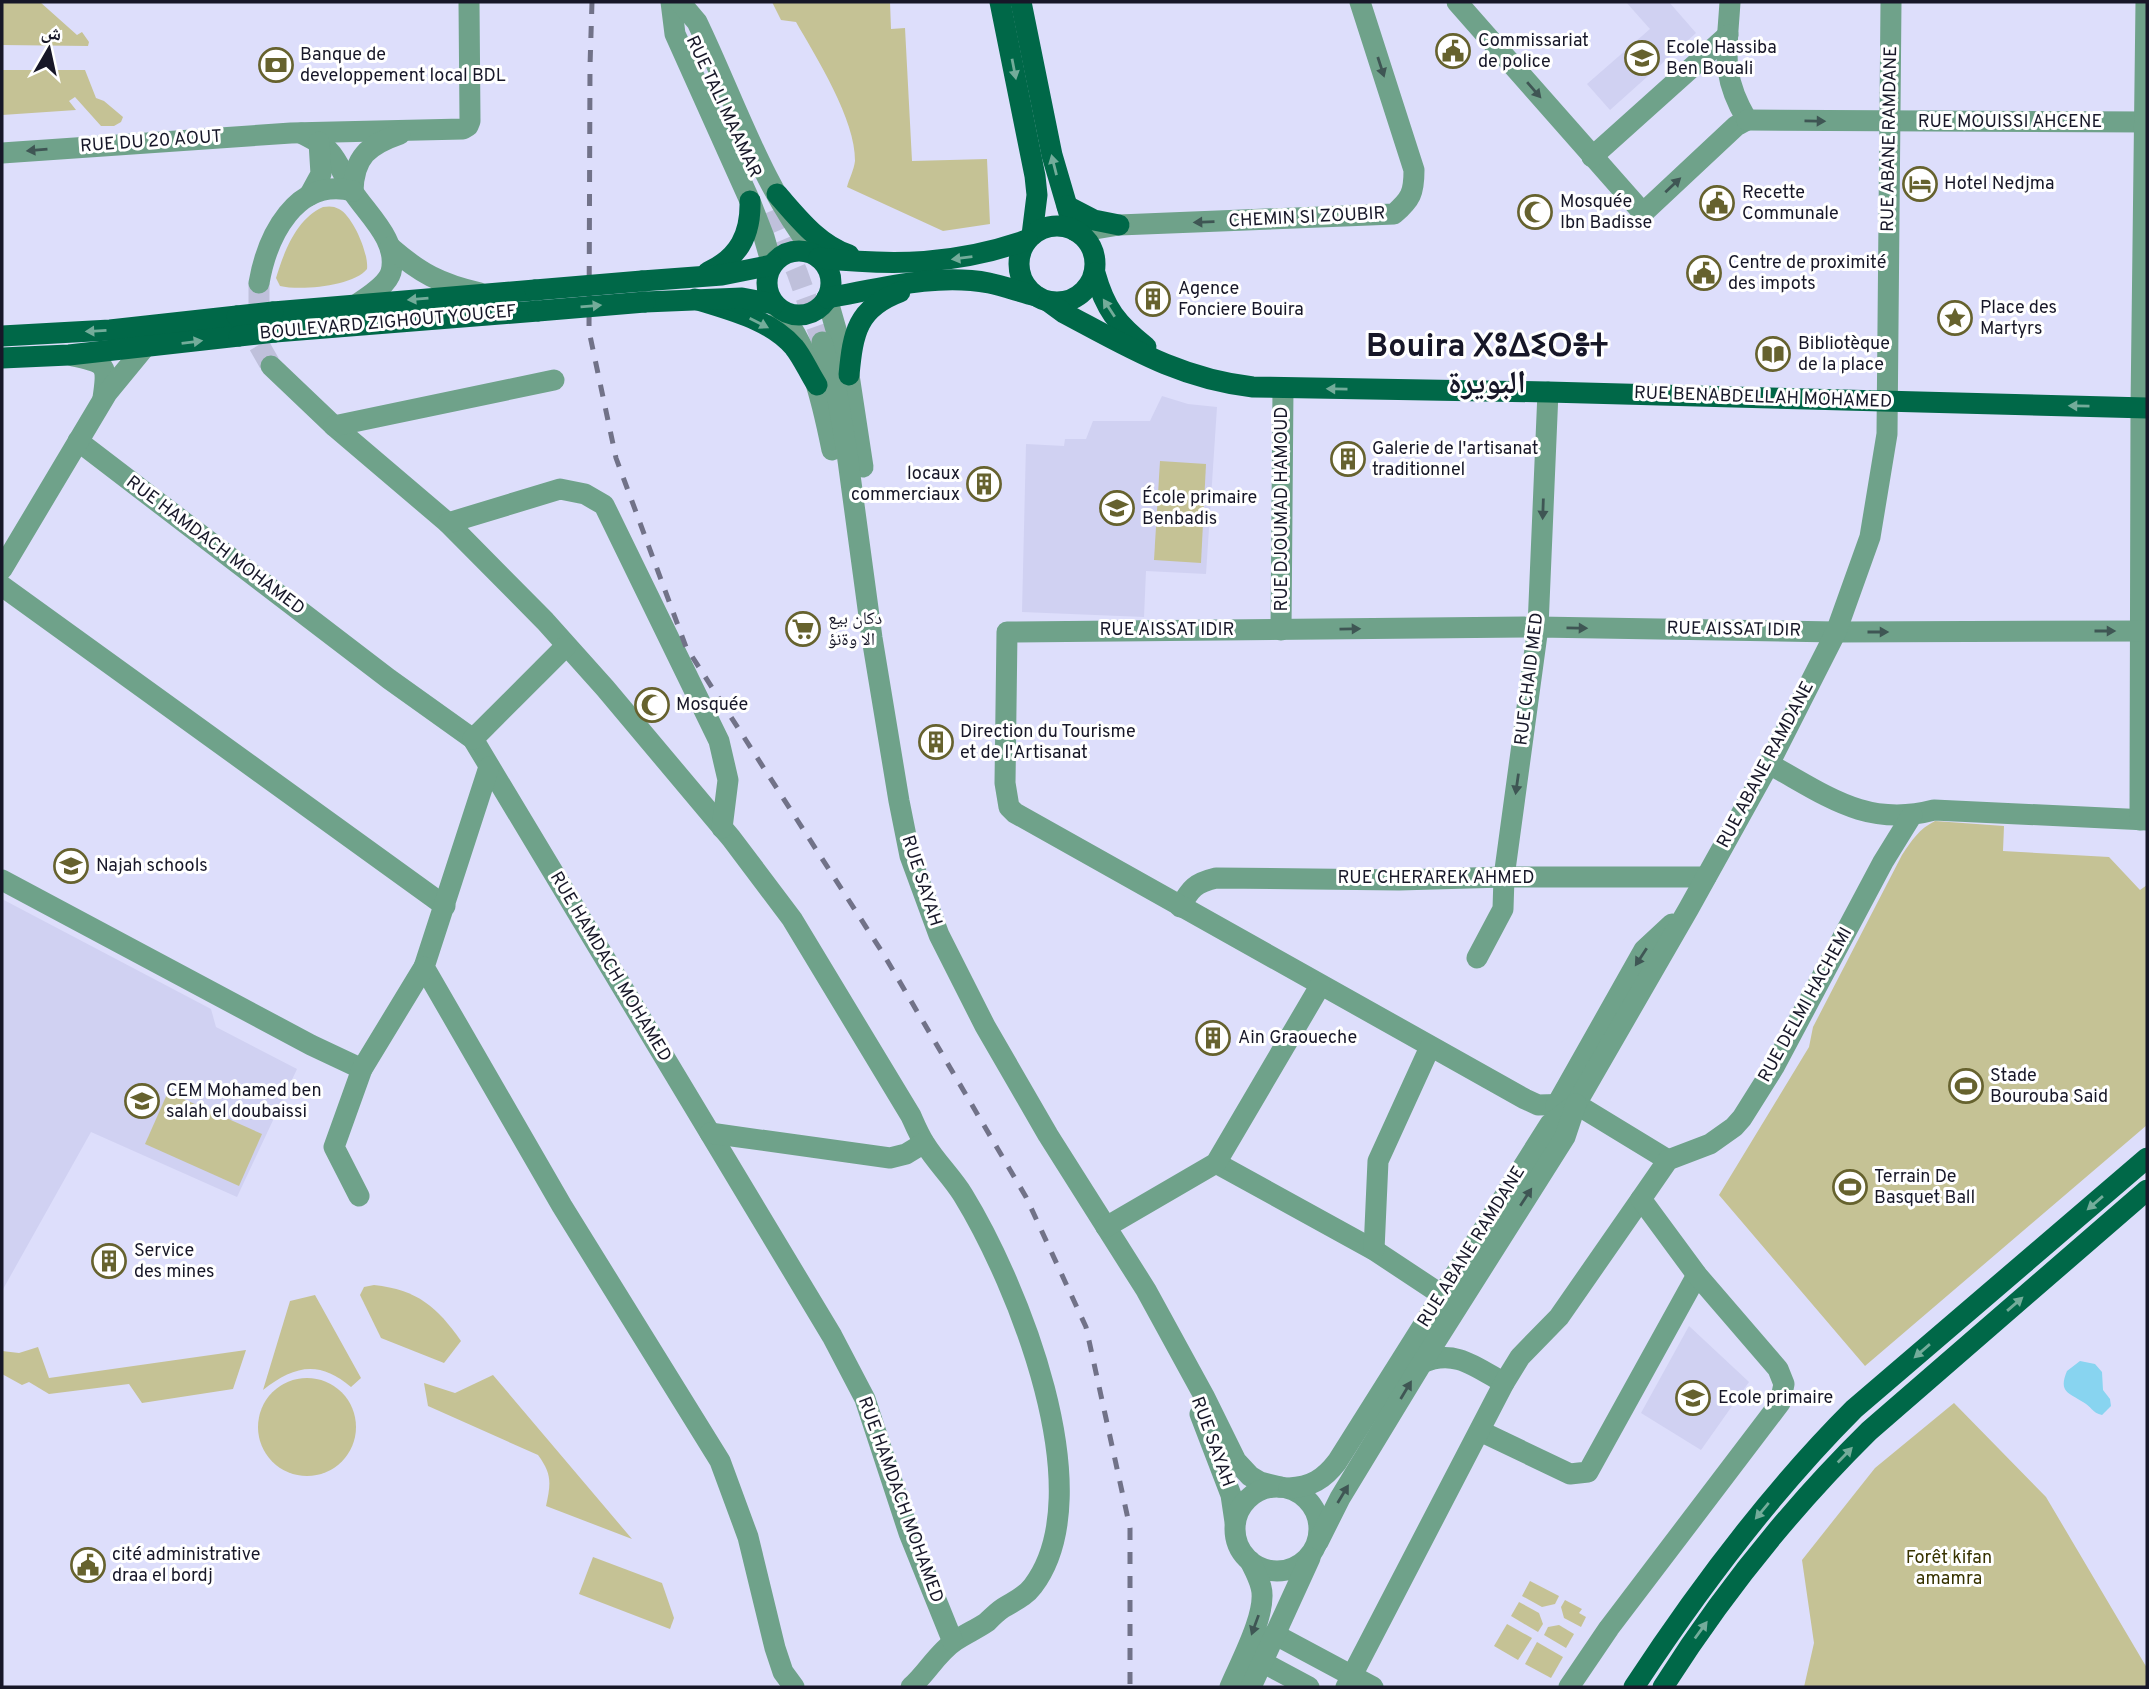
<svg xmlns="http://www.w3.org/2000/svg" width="2149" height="1689" font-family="Overpass,'Noto Naskh Arabic','Noto Sans Tifinagh',sans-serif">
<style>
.built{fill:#d0d1f2}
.green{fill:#c5c295}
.water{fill:#88d4f0}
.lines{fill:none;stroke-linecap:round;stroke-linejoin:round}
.minor-tunnel{stroke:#bfc0db;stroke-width:21;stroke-dasharray:21 10;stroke-linecap:butt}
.minor{stroke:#6fa28a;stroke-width:21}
.major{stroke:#006848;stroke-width:21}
.rail{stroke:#717288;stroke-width:5;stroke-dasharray:12 12;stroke-linecap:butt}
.major-bridge{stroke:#006848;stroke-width:21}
.oneway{fill:#3f5654}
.oneway2{fill:#73ac9a}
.labels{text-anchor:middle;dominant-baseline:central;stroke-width:6;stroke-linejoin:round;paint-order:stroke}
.poi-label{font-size:18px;fill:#171728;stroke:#fff;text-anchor:start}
.street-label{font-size:18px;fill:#171728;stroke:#fff}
.park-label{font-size:18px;fill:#383300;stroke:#fff}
.town-label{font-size:32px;font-weight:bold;fill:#171728;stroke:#fff}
</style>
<rect width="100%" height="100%" fill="#dddefb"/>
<g class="built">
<polygon points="1626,2 1669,2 1696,33 1610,110 1587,84 1650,29"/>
<polygon points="1162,396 1188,404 1217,407 1206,574 1146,571 1144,617 1022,612 1026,444 1064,446 1065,439 1086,439 1093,421 1150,421"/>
<polygon points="2,899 211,1009 216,1027 297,1069 237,1197 91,1132 2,1291"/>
<polygon points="1689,1326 1749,1382 1701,1450 1641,1413"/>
</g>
<g class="green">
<polygon points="2,2 40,2 77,35 82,32 89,42 88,46 2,45"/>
<path d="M772 2H890L891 29 905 28 912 161 987 159 990 224 943 231 847 187C849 179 854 170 855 161 856 120 816 57 796 22L781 20Z"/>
<polygon points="2,70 85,70 96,98 104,101 123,117 121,122 114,126 101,126 75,97 69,101 76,110 2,115"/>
<path d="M323 207C329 206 334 206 339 209 353 216 369 254 367 269 354 286 301 291 280 286L276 278C284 252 296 219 323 207Z"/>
<polygon points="1160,461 1206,464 1201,563 1154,560"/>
<path d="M1935 821 2004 826 2003 851 2109 857 2140 890 2147 885V1125L1865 1366 1719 1195 1809 1047 1813 1027 1902 855C1912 840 1919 829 1935 821Z"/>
<polygon points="168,1092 262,1134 239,1186 145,1144"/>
<path d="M374 1285C418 1290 437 1307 461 1341L444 1363 381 1338 360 1295 364 1287Z"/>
<path d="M315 1295 361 1378 351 1387C320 1360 294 1365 263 1390L290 1301Z"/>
<polygon points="38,1347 49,1378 246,1350 233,1389 142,1403 129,1384 49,1394 29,1382 22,1385 2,1374 2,1351 19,1353"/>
<path d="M493 1375 632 1539 546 1506C551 1483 552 1474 538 1455L428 1406 424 1383 455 1393Z"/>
<circle cx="307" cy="1427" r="49"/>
<polygon points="1954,1403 2046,1497 2147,1668 2147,1687 1804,1687 1814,1643 1802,1560 1875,1468"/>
<polygon points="593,1557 662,1583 674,1618 670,1629 579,1594"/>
<polygon points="1530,1581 1559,1596 1555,1604 1542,1607 1522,1596"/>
<polygon points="1565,1600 1582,1609 1579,1613 1586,1617 1581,1627 1564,1618 1561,1607"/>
<polygon points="1519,1602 1539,1613 1543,1624 1538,1632 1511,1616"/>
<polygon points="1507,1624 1532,1638 1518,1660 1494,1646"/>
<polygon points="1559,1625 1574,1634 1566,1648 1544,1635 1548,1627"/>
<polygon points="1537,1642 1563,1657 1551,1678 1525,1664"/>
</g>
<path class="water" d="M2080 1361 2095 1364 2102 1372 2103 1390 2110 1399 2111 1406 2102 1415C2092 1413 2091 1406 2083 1402 2069 1393 2058 1392 2067 1371Z"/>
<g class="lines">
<g class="minor-tunnel">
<polyline points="771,211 797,272 822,342"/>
<polyline points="259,283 259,345 271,366"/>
</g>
<g class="minor">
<polyline points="671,2 675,34 750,201 764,237 772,265"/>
<path d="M680 2 697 22C735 101 763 190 819 258"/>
<polyline points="1457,2 1643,213 1736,126 1747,120"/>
<path d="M1730 2C1727 52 1720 74 1747 120"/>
<polyline points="1747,120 2147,122"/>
<path d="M301 133C310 138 320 142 328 150 340 162 344 178 353 192 368 215 399 241 391 272 387 286 367 297 356 305"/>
<polyline points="2,153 291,133 463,129 468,126 470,121 469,2"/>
<polyline points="1592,157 1728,35"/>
<path d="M353 191C354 157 368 145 400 134"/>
<polyline points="309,196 321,174 319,142"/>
<path d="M1077 232 1119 225 1394 214C1411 199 1414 193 1414 170L1360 2"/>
<path d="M390 247C420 273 440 284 480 293"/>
<path d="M259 283C267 237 296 176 353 191"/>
<polyline points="827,298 849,375 863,467"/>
<path d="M774 304C809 342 822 400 832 450"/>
<polyline points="822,342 837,394 847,453 872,638 899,801 910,856 939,935 985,1026 1048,1135 1146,1290 1204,1396 1236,1461 1250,1476 1260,1482 1280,1487"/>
<path d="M73 356C107 363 108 365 103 398"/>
<path d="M271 366 334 426 448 523 545 621 605 688 731 838 792 919 911 1116C915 1125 919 1135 925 1144 936 1162 952 1177 963 1195 1017 1283 1103 1493 1033 1586 1025 1597 1014 1601 1003 1608 997 1612 992 1617 987 1622 977 1629 965 1634 955 1641 938 1652 927 1673 911 1687"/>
<polyline points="334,426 554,380"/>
<polyline points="78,441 389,679 473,739 832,1336 865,1399 909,1533 953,1642"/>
<polyline points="448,523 560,489 585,494 604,505 719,741 728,780 722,828"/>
<polyline points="2,569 107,393 144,348"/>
<polyline points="2,586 445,906"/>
<polyline points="1281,630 1283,388"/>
<polyline points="473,739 566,646"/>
<path d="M1769 764C1826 795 1866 828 1934 810L2147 820"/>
<polyline points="489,767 424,967 562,1206 720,1461 748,1537 775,1648 783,1672 794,1687"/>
<polyline points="2140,820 2141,408 2146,2"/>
<polyline points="2,880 311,1045 362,1069"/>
<path d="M1180 907C1191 888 1195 883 1216 878L1399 880 1504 877H1706"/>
<polyline points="1477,958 1503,909 1504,877 1538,627 1548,392"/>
<polyline points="1576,1104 1538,1105 1525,1099 1015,813 1009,807 1005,783 1007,632 1538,627 1836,632 2147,631"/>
<polyline points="1576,1104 1668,1160"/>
<polyline points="1556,1106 1644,950 1672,924"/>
<polyline points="710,1133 890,1158 906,1154 924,1143"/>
<polyline points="1216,1163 1374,1250 1442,1295"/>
<polyline points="359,1196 334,1147 362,1069 424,967"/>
<polyline points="1106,1227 1216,1163 1320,986"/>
<polyline points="1374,1250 1378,1161 1430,1047"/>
<path d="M1422 1363C1454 1348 1476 1367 1504 1383"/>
<polyline points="1200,1414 1231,1495 1235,1522"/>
<polyline points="1480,1431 1570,1474 1588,1472 1697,1275"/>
<circle cx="1277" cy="1529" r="42"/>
<path d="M1289 1488C1311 1487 1324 1479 1337 1462L1550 1124 1576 1104 1689 908 1769 764 1836 632 1870 537 1887 434 1891 2"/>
<polyline points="1318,1542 1340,1498 1422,1363 1565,1137 1576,1104"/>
<polyline points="1274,1634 1373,1687"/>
<polyline points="1262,1662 1309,1687"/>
<path d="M1230 1687C1240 1663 1268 1612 1261 1587 1259 1578 1254 1569 1250 1561"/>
<polyline points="1251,1687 1310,1558"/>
<polyline points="1346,1687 1504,1383 1520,1357 1559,1317 1641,1199"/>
<polyline points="1569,1687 1609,1628 1780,1403 1784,1384 1778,1369 1697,1275 1641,1199 1668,1160 1710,1144 1734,1127 1742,1118 1774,1067 1883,862 1912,815"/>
</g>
<g class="major">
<polyline points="1000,2 1035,176 1037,195 1032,235"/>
<polyline points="1021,2 1052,155 1074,230"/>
<path d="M777 194C799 219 818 244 849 255"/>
<polyline points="1067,206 1094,220 1119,225"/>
<circle cx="1057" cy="264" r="38"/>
<circle cx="799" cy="283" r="32"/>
<path d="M819 258C894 266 956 265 1027 240"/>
<path d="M708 272C739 258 751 234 750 201"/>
<path d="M1095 273C1105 309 1117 324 1146 347"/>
<polyline points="642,281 722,275 772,265"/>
<path d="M827 298C879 289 935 273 989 283 1004 286 1020 292 1036 296"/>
<path d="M695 299C729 310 770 319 794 347 803 358 809 373 817 385"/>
<polyline points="645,302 742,298 774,304"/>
<path d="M1049 302 1064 313C1128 347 1180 379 1253 387L1548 392 2147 408"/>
<polyline points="273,312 535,290"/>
<polyline points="275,332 538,311"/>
<polyline points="2,336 110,330 237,316"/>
<polyline points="2,358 69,355 239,336"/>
<path d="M849 375C853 333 857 308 900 292"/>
<path d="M1634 1687C1699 1588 1770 1493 1854 1409L2147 1158"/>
<path d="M1663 1687C1722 1594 1791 1508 1869 1431L2147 1190"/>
</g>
<polyline class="rail" points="592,2 590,66 589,331 616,458 686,647 884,955 1026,1197 1086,1327 1130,1528 1130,1687"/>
<g class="major-bridge">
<polyline points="535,290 642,281"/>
<polyline points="538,311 645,302"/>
<polyline points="237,316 273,312"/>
<polyline points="239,336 275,332"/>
</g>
</g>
<defs><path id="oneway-solid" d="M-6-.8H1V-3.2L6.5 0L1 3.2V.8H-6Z" transform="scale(1.75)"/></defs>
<g class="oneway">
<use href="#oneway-solid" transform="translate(1381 67) rotate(72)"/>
<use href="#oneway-solid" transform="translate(1534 90) rotate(49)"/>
<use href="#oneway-solid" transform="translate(1815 121) rotate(1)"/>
<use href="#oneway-solid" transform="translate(37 150) rotate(175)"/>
<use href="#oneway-solid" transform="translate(1673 185) rotate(-43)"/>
<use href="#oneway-solid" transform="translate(1204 222) rotate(178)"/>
<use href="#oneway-solid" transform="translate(1543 509) rotate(92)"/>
<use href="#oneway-solid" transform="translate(1577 628) rotate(1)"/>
<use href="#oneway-solid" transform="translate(1350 629) rotate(-1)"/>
<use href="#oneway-solid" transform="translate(2105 631)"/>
<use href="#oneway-solid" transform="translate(1878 632)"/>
<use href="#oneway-solid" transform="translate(1517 784) rotate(98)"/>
<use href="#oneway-solid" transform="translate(1641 957) rotate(123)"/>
<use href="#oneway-solid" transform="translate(1526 1197) rotate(-57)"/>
<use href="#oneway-solid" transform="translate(1406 1390) rotate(-59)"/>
<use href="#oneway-solid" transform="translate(1343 1494) rotate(-59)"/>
<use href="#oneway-solid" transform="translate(1255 1625) rotate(110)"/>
</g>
<g class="oneway2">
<use href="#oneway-solid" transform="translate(1014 69) rotate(79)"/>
<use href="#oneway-solid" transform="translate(1054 165) rotate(-104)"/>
<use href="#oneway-solid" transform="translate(962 258) rotate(173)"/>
<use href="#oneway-solid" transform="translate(418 299) rotate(175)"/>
<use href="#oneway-solid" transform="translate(591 306) rotate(-5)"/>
<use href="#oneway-solid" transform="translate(1109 308) rotate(-123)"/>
<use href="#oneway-solid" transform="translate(759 323) rotate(27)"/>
<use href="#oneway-solid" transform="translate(96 331) rotate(177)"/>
<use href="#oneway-solid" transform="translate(192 342) rotate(-7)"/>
<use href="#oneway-solid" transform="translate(1337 389) rotate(-179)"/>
<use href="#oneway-solid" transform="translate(2079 406) rotate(-179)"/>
<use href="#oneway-solid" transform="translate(2095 1203) rotate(139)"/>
<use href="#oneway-solid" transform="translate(2015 1304) rotate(-41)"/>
<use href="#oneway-solid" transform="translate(1922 1351) rotate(139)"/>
<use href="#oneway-solid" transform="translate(1845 1455) rotate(-46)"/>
<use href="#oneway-solid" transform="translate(1762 1511) rotate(130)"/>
<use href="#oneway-solid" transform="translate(1701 1630) rotate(-54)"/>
</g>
<defs>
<g id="civic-ring" transform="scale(1.75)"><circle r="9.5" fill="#fff" stroke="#66622e" stroke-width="1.5"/><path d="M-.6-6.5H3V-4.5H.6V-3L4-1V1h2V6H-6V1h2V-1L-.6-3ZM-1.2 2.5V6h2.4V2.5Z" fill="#66622e"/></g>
<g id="school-ring" transform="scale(1.75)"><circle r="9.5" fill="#fff" stroke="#66622e" stroke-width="1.5"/><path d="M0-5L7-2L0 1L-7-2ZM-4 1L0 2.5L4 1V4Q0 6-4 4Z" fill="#66622e"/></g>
<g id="bank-ring" transform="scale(1.75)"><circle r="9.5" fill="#fff" stroke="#66622e" stroke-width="1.5"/><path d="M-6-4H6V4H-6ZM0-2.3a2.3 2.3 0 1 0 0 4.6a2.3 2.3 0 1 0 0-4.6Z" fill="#66622e"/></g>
<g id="hotel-ring" transform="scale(1.75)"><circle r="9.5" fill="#fff" stroke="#66622e" stroke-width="1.5"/><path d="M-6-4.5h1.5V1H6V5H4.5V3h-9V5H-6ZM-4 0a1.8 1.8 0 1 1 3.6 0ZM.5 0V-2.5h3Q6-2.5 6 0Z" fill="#66622e"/></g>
<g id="mosque-ring" transform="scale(1.75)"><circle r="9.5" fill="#fff" stroke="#66622e" stroke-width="1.5"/><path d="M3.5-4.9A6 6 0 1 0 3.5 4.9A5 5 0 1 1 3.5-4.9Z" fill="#66622e"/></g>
<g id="building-ring" transform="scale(1.75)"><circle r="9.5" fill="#fff" stroke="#66622e" stroke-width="1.5"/><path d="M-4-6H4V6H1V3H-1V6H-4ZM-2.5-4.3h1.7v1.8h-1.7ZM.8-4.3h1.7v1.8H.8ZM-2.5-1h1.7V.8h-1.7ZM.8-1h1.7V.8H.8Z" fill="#66622e"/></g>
<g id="sight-ring" transform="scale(1.75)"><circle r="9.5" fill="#fff" stroke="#66622e" stroke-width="1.5"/><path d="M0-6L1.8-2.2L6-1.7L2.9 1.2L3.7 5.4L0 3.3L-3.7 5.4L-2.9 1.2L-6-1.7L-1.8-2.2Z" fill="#66622e"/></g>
<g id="library-ring" transform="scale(1.75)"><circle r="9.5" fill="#fff" stroke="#66622e" stroke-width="1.5"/><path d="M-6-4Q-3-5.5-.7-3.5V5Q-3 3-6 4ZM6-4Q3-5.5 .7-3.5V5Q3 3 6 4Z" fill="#66622e"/></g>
<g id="university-ring" transform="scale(1.75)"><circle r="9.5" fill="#fff" stroke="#66622e" stroke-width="1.5"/><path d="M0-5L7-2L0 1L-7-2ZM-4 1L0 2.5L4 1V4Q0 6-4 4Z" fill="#66622e"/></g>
<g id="supermarket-ring" transform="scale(1.75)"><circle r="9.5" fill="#fff" stroke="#66622e" stroke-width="1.5"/><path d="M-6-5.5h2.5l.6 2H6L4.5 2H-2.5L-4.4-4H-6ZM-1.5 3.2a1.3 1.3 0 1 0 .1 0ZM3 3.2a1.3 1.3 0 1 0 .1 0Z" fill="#66622e"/></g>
<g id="stadium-ring" transform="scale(1.75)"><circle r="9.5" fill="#fff" stroke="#66622e" stroke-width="1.5"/><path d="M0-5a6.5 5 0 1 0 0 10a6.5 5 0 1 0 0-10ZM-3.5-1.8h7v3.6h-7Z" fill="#66622e"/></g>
</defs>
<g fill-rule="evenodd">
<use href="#civic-ring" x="1453" y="51"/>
<use href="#school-ring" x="1642" y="58"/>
<use href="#bank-ring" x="276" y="65"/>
<use href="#hotel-ring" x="1920" y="184"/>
<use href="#civic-ring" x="1717" y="203"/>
<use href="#mosque-ring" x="1535" y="212"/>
<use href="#civic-ring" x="1704" y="273"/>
<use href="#building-ring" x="1153" y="299"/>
<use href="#sight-ring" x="1955" y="318"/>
<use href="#library-ring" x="1773" y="354"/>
<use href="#building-ring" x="1348" y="459"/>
<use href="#building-ring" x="984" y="484"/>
<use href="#university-ring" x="1117" y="508"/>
<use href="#supermarket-ring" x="803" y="629"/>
<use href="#mosque-ring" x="652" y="705"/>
<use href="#building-ring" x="936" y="742"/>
<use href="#school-ring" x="71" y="866"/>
<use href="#building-ring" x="1213" y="1038"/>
<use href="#stadium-ring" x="1966" y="1086"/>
<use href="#school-ring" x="142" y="1101"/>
<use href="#stadium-ring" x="1850" y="1187"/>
<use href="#building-ring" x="109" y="1261"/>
<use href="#school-ring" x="1693" y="1398"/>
<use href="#civic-ring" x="88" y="1565"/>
</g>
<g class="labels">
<g class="poi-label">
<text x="1478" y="41">Commissariat<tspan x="1478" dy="21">de police</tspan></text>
<text x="1666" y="48">Ecole Hassiba<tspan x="1666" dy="21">Ben Bouali</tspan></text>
<text x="300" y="55">Banque de<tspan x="300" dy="21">developpement local BDL</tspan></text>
<text x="1944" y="184">Hotel Nedjma</text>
<text x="1742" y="193">Recette<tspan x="1742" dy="21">Communale</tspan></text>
<text x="1560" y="202">Mosquée<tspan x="1560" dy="21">Ibn Badisse</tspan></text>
<text x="1728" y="263">Centre de proximité<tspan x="1728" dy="21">des impots</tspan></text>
<text x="1178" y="289">Agence<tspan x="1178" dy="21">Fonciere Bouira</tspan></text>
<text x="1980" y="308">Place des<tspan x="1980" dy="21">Martyrs</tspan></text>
<text x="1798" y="344">Bibliotèque<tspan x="1798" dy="21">de la place</tspan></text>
<text x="1372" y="449">Galerie de l'artisanat<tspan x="1372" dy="21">traditionnel</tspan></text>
<text x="960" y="474" text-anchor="end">locaux<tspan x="960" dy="21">commerciaux</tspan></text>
<text x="1142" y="498">École primaire<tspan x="1142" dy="21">Benbadis</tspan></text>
<text x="828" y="619">دكان بيع<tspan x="828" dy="21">الا وةنؤ</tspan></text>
<text x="676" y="705">Mosquée</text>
<text x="960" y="732">Direction du Tourisme<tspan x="960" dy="21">et de l'Artisanat</tspan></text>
<text x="96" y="866">Najah schools</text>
<text x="1238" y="1038">Ain Graoueche</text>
<text x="1990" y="1076">Stade<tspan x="1990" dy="21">Bourouba Said</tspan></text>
<text x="166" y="1091">CEM Mohamed ben<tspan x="166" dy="21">salah el doubaissi</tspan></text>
<text x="1874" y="1177">Terrain De<tspan x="1874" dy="21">Basquet Ball</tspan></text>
<text x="134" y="1251">Service<tspan x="134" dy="21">des mines</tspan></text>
<text x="1718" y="1398">Ecole primaire</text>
<text x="112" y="1555">cité administrative<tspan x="112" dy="21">draa el bordj</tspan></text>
</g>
<g class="street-label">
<text transform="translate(723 107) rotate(65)">RUE TALI MAAMAR</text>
<text x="2010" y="122">RUE MOUISSI AHCENE</text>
<text transform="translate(1890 139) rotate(-89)">RUE ABANE RAMDANE</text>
<text transform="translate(151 142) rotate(-4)">RUE DU 20 AOUT</text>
<text transform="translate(1307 218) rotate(-3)">CHEMIN SI ZOUBIR</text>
<text transform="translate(388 323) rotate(-5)">BOULEVARD ZIGHOUT YOUCEF</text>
<text transform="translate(1763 398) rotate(2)">RUE BENABDELLAH MOHAMED</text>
<text transform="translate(1282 509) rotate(-90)">RUE DJOUMAD HAMOUD</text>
<text transform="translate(215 546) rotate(37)">RUE HAMDACH MOHAMED</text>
<text x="1167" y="630">RUE AISSAT IDIR</text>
<text transform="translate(1734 630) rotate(1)">RUE AISSAT IDIR</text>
<text transform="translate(1530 679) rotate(-83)">RUE CHAID MED</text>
<text transform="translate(1766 765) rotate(-62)">RUE ABANE RAMDANE</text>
<text x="1436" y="878">RUE CHERAREK AHMED</text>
<text transform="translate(921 881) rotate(72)">RUE SAYAH</text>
<text transform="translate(610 967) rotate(59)">RUE HAMDACH MOHAMED</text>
<text transform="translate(1806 1005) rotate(-61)">RUE DELMI HACHEMI</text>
<text transform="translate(1472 1247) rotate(-58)">RUE ABANE RAMDANE</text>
<text transform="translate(1212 1442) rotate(70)">RUE SAYAH</text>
<text transform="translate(900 1500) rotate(70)">RUE HAMDACH MOHAMED</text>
</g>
<g class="park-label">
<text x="1949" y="1558">Forêt kifan<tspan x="1949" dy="21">amamra</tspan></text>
</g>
<g class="town-label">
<text x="1487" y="348">Bouira ⵝⵓⵠⵉⵔⴻⵜ<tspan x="1487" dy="37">البويرة</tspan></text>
</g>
</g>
<rect width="2149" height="1689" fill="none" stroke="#171728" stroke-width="7"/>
<g transform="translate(49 49) rotate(9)" stroke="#ffffff" stroke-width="5" paint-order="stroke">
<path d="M0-5L12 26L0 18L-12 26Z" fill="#171728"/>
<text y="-10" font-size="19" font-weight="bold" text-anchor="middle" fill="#171728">ش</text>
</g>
</svg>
